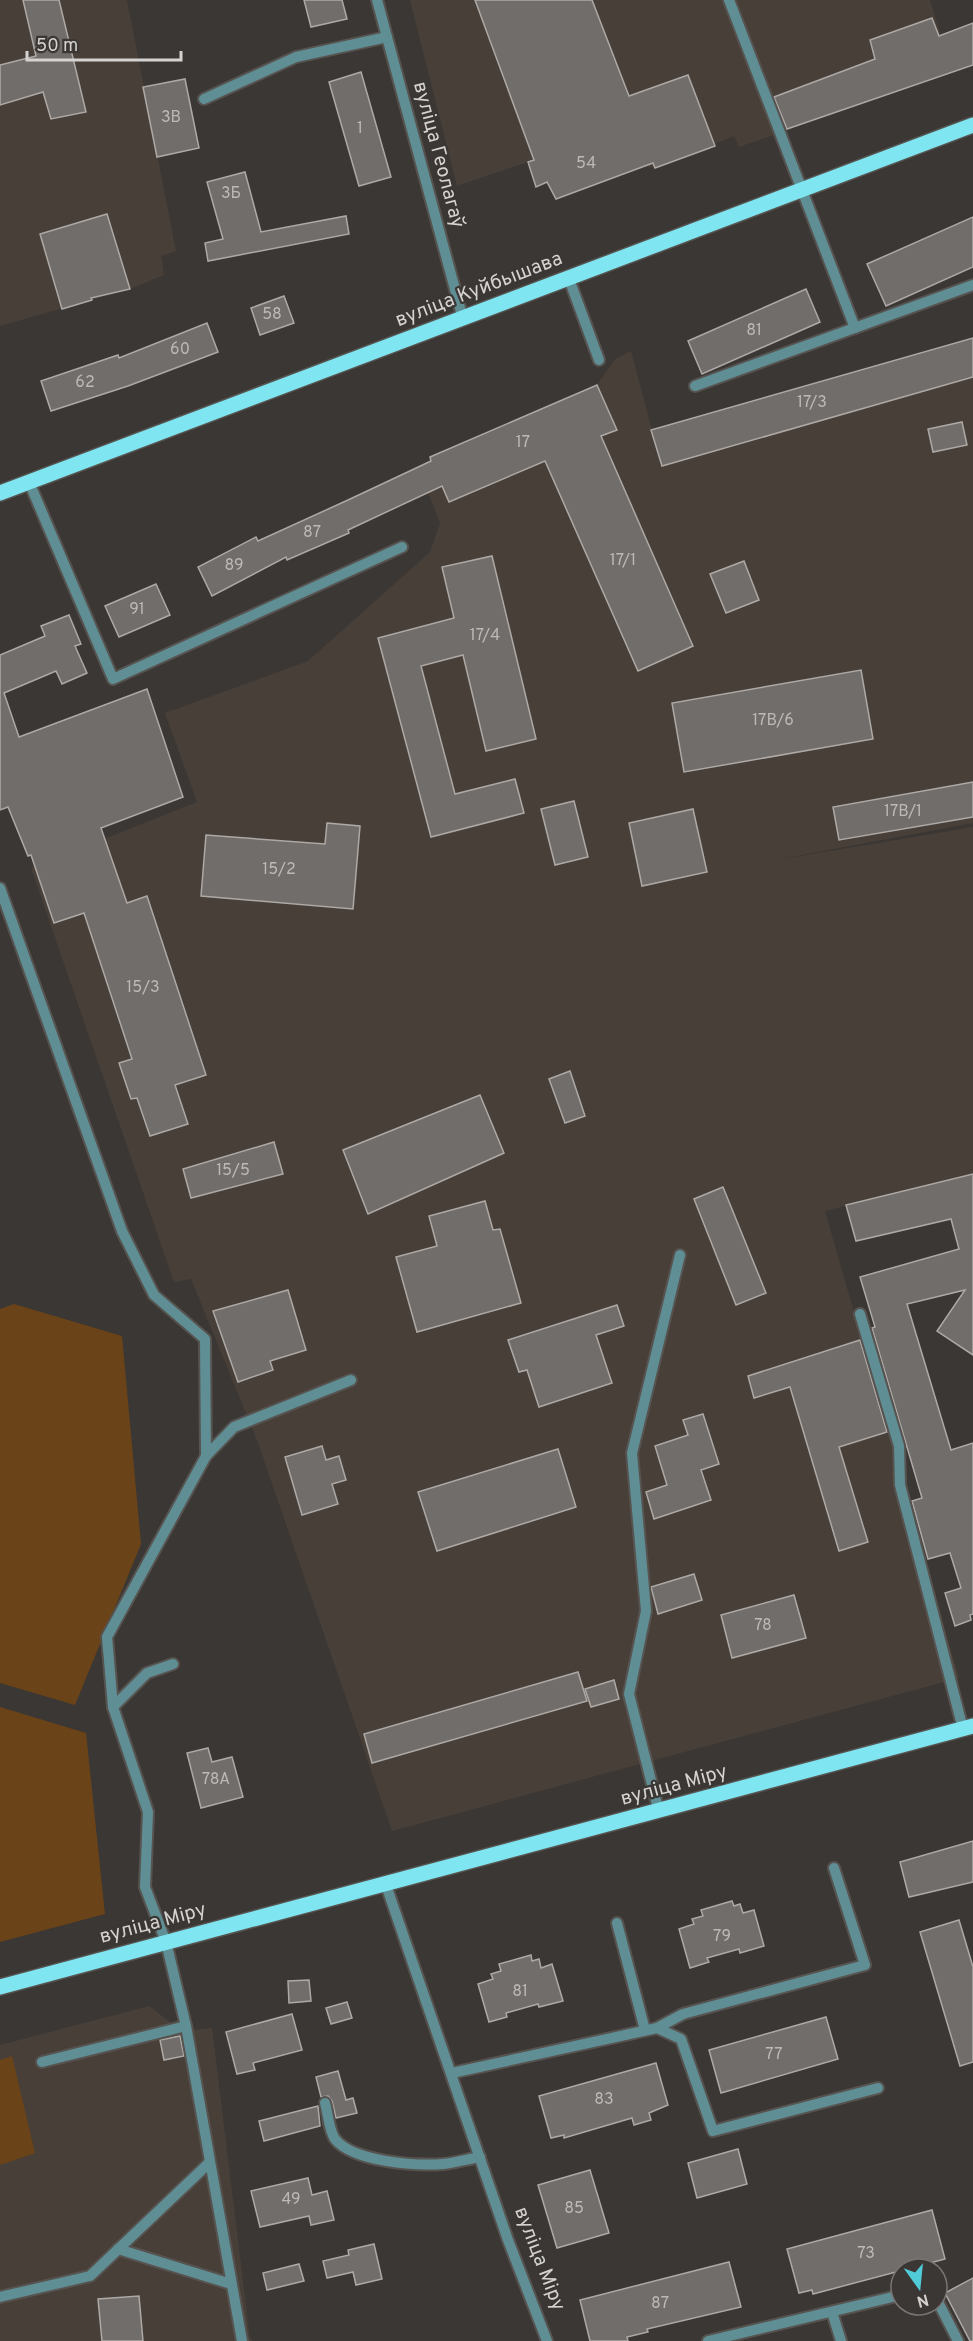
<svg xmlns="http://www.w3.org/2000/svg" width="973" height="2341" font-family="Overpass,sans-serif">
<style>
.built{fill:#483f38}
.green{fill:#6b4318}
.building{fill:#716d6a;stroke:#ada9a6;stroke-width:1.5}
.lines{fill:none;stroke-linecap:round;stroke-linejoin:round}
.minor-casing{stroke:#565350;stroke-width:14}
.major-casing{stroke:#565350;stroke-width:18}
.minor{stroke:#5f8f94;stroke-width:10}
.major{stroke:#7ee5f1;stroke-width:15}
.labels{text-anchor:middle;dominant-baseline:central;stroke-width:4.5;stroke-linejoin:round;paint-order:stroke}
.number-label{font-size:16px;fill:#bcbab7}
.street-label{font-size:20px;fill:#d5d3d1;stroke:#3a3734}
</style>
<rect width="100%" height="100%" fill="#3a3734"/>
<g class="built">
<polygon points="0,0 127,0 176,251 161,256 164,275 130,289 0,326"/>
<polygon points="410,0 930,0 952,72 739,147 734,136 655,168 644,166 556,199 547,182 536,187 528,162 457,186"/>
<polygon points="973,338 973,823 776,860 973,827 973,1174 825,1211 959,1678 392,1831 258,1443 191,1279 174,1282 31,868 197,802 165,713 308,661 430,552 440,523 425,485 430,457 597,385 615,359 631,351 652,430"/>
<polygon points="149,2006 182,2031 212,2028 250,2338 253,2341 0,2341 0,2045"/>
</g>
<g class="green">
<polygon points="14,1304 122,1336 141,1544 75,1705 0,1683 0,1309"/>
<polygon points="0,1707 86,1733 105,1914 0,1942"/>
<polygon points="12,2056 35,2153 0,2165 0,2060"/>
</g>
<g class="building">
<polygon points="23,0 59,0 86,112 51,119 43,92 0,105 0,65 36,56"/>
<polygon points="304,0 342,0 347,19 311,27"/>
<polygon points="475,0 592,0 629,96 688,75 715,146 655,168 653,163 556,199 547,182 536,187 528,162 534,160"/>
<polygon points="932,18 939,36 973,23 973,65 787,129 774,97 875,59 870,40"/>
<polygon points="361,72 391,177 359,186 329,82"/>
<polygon points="185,79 199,148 157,157 143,87"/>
<polygon points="245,172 261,232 346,216 349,234 208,261 205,243 223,239 207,182"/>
<polygon points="107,214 130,289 91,298 92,300 62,309 40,234"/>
<polygon points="973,217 973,267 886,306 867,264"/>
<polygon points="806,289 820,322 702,374 688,341"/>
<polygon points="284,296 294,323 260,335 251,308"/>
<polygon points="207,323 218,352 128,386 51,411 41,381 118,355 119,358"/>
<polygon points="973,338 973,377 662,466 651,430"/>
<polygon points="597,385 617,430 601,436 693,646 638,671 545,461 449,502 442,486 348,530 349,533 287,560 286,557 212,596 198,567 256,537 258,541 348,500 431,461 430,457"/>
<polygon points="962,422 967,445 933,452 928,429"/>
<polygon points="492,556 536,739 486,751 463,655 421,666 455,794 515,779 524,813 431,837 378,638 454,618 442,567"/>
<polygon points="744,561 759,600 726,613 710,574"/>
<polygon points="156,584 170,615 119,637 105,606"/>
<polygon points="69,615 81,644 75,646 87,673 62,684 56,671 4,693 19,737 147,689 183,797 101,828 127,903 147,896 206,1075 175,1085 188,1124 150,1136 137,1098 131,1099 119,1063 132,1059 84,913 54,923 31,855 28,856 8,807 0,810 0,655 45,636 41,626"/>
<polygon points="861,670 873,739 684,772 672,703"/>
<polygon points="973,782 973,817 839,840 833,807"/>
<polygon points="574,801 588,857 555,865 541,809"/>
<polygon points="693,809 707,872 642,886 629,823"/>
<polygon points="327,823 360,826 353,909 201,896 206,835 325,844"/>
<polygon points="570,1071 585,1116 565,1123 549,1079"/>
<polygon points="480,1095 504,1153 368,1214 343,1150"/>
<polygon points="274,1142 283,1174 191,1198 183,1169"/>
<polygon points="973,1174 973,1355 937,1331 965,1290 907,1304 951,1450 973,1443 973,1614 970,1615 971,1620 955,1626 945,1593 961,1588 950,1553 928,1559 912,1501 922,1498 872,1328 875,1327 860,1277 959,1249 951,1219 856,1241 846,1205"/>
<polygon points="723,1187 766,1293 736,1305 694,1199"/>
<polygon points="485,1201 493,1230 500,1229 521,1303 417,1332 396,1257 437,1246 429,1216"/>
<polygon points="288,1290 306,1350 270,1361 273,1370 238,1382 213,1311"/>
<polygon points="617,1305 624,1326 596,1335 612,1383 539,1407 527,1370 519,1372 508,1340"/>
<polygon points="860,1340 887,1432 839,1447 868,1542 839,1551 790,1387 754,1398 748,1376"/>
<polygon points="703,1414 719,1464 701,1470 711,1500 654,1519 646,1492 667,1485 655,1446 688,1435 683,1420"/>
<polygon points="322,1446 326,1460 339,1456 346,1480 332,1484 338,1504 302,1515 285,1457"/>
<polygon points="558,1449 576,1507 437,1551 418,1492"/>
<polygon points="694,1574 702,1600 658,1614 651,1587"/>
<polygon points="794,1595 806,1638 732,1658 721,1615"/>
<polygon points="578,1672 587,1701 372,1763 364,1734"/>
<polygon points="614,1680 619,1699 591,1707 585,1689"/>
<polygon points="208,1748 212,1762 232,1757 243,1797 201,1808 187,1753"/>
<polygon points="973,1841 973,1882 909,1897 900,1862"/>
<polygon points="732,1901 734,1906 740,1904 743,1913 754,1910 764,1946 740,1953 739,1949 707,1958 709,1962 690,1968 679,1929 694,1924 692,1919 703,1916 701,1910"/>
<polygon points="959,1920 973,1967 973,2062 960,2066 920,1932"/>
<polygon points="531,1955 532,1961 539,1959 541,1968 552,1964 563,2001 539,2007 538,2004 506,2013 507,2017 489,2022 478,1984 493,1979 491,1974 501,1971 499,1964"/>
<polygon points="309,1980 311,2001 289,2003 288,1981"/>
<polygon points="347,2002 352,2018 331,2024 326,2008"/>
<polygon points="292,2014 302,2050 253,2063 255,2070 237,2074 226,2032"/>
<polygon points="826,2017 838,2059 721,2093 709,2050"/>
<polygon points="180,2036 184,2056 164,2060 160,2040"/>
<polygon points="656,2063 668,2105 649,2113 651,2120 634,2125 632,2118 564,2138 564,2135 551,2138 539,2096"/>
<polygon points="338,2071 346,2100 353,2098 357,2113 336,2118 332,2101 328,2096 321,2097 316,2077"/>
<polygon points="318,2106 320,2126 264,2141 259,2121"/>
<polygon points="738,2149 747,2184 697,2198 688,2163"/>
<polygon points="590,2170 609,2233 557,2248 538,2185"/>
<polygon points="308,2178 312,2195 327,2191 334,2220 311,2225 309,2216 260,2227 251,2191"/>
<polygon points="932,2210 945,2259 813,2294 812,2290 799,2293 787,2249"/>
<polygon points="374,2244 382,2279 356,2285 353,2272 327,2278 323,2261 349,2255 348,2250"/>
<polygon points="729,2262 741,2307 647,2329 648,2332 627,2337 628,2341 590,2341 580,2300"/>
<polygon points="299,2264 304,2281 267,2290 263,2273"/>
<polygon points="973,2278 973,2341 970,2341 945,2293"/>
<polygon points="139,2296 143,2341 102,2341 98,2299"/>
</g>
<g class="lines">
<g class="minor-casing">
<g id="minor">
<polyline points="377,0 463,319"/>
<polyline points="729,0 855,328"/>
<polyline points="204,99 296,57 387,37"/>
<polyline points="569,279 599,360"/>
<polyline points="695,386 973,285"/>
<polyline points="29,482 113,679 402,547"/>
<polyline points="0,888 122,1231 154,1295 205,1339 206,1456 107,1637 113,1707"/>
<polyline points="860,1314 899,1446 900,1485 963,1729"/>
<polyline points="206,1456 234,1427 351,1380"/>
<polyline points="659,1812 629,1694 646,1611 632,1453 680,1255"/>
<polyline points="386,1885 508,2240 547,2341"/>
<polyline points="617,1923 645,2030"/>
<polyline points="186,2026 242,2341"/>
<polyline points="657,2028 683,2014 865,1965 834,1868"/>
<polyline points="42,2062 186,2026 166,1942 145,1887 148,1812 113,1707 147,1673 173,1664"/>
<polyline points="452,2073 657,2028 681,2039 713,2131 878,2088"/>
<path d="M325 2103C328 2113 329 2131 335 2139 353 2162 416 2166 443 2164 455 2163 468 2159 480 2157"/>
<polyline points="118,2249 231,2284"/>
<polyline points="0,2297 90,2276 209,2163"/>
<polyline points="937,2300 958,2341"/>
<polyline points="832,2312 841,2341"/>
<polyline points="708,2341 901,2295"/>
</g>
</g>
<g class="major-casing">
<g id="major">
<polyline points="0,493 973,125"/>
<polyline points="0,1987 973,1726"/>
</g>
</g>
<use href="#minor" class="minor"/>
<use href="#major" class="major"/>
</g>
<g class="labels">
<g class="number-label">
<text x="171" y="118">3В</text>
<text x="360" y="129">1</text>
<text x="586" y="164">54</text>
<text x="231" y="194">3Б</text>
<text x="272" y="315">58</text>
<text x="754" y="331">81</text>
<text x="180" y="350">60</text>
<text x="85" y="383">62</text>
<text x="812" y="403">17/3</text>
<text x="523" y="443">17</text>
<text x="312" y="533">87</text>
<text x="623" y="561">17/1</text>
<text x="234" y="566">89</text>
<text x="137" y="610">91</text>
<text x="485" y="636">17/4</text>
<text x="773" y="721">17В/6</text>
<text x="903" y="812">17В/1</text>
<text x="279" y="870">15/2</text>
<text x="143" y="988">15/3</text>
<text x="233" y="1171">15/5</text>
<text x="763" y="1626">78</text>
<text x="216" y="1780">78А</text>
<text x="722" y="1937">79</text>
<text x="520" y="1992">81</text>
<text x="774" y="2055">77</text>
<text x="604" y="2100">83</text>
<text x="291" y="2200">49</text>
<text x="574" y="2209">85</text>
<text x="866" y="2254">73</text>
<text x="660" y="2304">87</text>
</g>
<g class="street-label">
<text transform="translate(438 155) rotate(75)">вуліца Геолагаў</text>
<text transform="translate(479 290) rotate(-21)">вуліца Куйбышава</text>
<text transform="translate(674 1786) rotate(-15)">вуліца Міру</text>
<text transform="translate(153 1924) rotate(-15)">вуліца Міру</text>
<text transform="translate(539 2259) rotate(69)">вуліца Міру</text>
</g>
</g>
<g transform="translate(919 2287) rotate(165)"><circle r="28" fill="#3a3734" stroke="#787573" stroke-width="1.5"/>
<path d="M0-4.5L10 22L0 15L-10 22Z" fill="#52cbd8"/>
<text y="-9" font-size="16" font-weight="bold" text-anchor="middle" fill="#d5d3d1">N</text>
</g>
<path d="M27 51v9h154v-9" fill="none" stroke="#d5d3d1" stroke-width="3"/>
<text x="36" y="51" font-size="18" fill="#d5d3d1" stroke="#3a3734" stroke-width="4.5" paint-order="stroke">50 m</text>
</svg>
